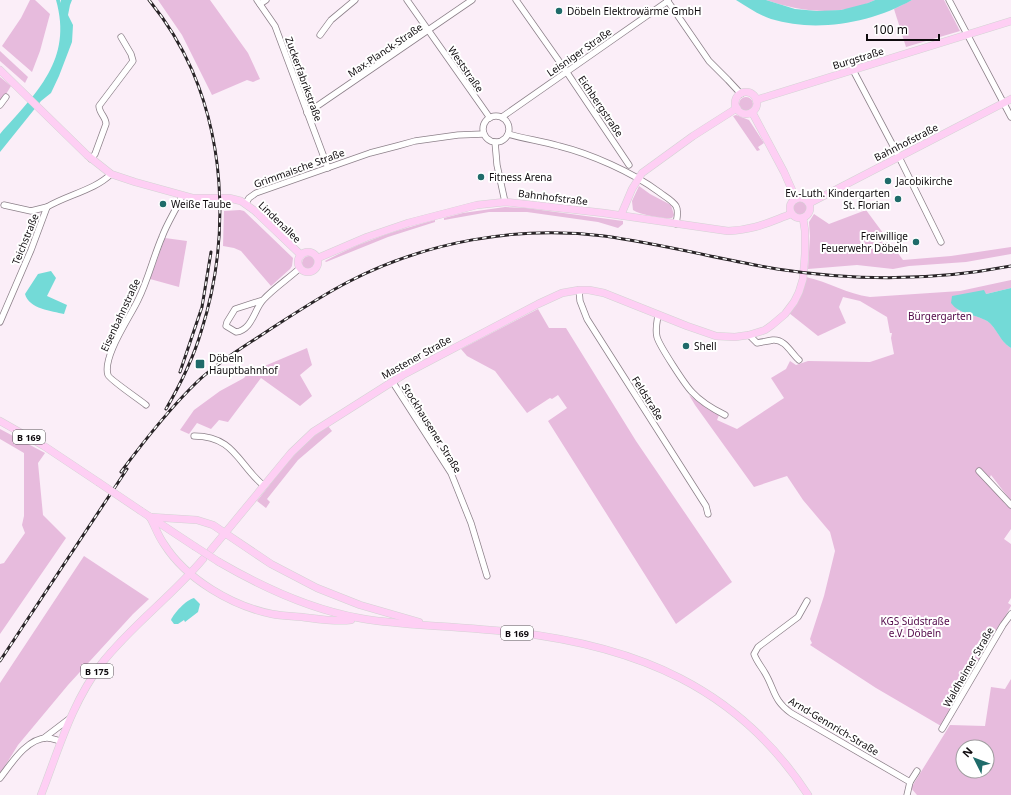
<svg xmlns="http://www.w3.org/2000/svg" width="1011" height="795" font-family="'Noto Sans',sans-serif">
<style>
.green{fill:#e7bbdd;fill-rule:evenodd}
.water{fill:#73dad7}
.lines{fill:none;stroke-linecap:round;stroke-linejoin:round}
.minor-casing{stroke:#8d818a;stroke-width:7}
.major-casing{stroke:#d4d3d4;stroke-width:8}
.minor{stroke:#fff;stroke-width:5.5}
.major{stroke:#fecff4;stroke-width:7}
.rail-casing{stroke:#292427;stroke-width:3}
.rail{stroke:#fff;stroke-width:1.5;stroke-dasharray:4.5;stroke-linecap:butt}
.major-bridge-casing{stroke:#d4d3d4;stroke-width:8;stroke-linecap:butt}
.major-bridge{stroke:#fecff4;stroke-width:7}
.poi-dot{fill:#1f6b6a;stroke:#fff;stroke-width:1.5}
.labels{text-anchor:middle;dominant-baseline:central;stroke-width:4;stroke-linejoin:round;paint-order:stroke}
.shield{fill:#fff;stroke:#575456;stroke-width:1}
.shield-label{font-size:9px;font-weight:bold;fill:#0f0b0e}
.poi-label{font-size:10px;fill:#0f0b0e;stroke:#fff;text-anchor:start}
.street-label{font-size:10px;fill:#0f0b0e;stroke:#fff}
.park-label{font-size:10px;fill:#510647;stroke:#fff}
</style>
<rect width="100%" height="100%" fill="#fbeef8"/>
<g class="green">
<polygon points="30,0 35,0 50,14 40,51 32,72 2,46 21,18"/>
<polygon points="158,0 210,0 248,53 260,79 253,82 247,80 212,95 182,35"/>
<path d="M766 0H875C841 17 801 12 766 0Z"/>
<polygon points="912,0 944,0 960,31 906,47 894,9"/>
<polygon points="0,51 28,77 25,83 0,61"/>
<polygon points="0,77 11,86 0,104"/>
<circle cx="746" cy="104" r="7"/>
<polygon points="736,115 749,120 764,143 758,147 760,150 757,151 733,116"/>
<path d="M639 186 650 194 671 205 674 215 672 218C663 219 641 215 633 210L632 201Z"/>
<circle cx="800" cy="208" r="7"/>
<polygon points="505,207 526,208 623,221 623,224 618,228 598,222 527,212 489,212 444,220 444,218 463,213"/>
<polygon points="240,210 244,211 293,258 292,266 290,269 271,286 241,251 234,248 223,246 224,211"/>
<polygon points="866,210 903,260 951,256 1011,247 1011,254 966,262 909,266 893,269 857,265 808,269 810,236 809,222 814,214 829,224"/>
<path d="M435 220V222L388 237 326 262 325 261C360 242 397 230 435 220Z"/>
<polygon points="165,238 187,241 179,287 150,279"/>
<circle cx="309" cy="263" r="7"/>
<path d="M806 277C829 282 847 294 870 297L960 291 1011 280V288L986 294 957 310C965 313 985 318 990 323 998 331 1001 342 1011 348V501L991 475 988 481 1005 504 1011 509V529L1004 539 1011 544V598L1008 603 1011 605V606L970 680 941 726 876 688 810 645 812 643 810 639 824 596 835 551 830 532 803 500 787 476 754 487 695 405 689 395 708 409 719 415 717 420 737 429 784 398 771 378 786 369 790 361 796 365 808 361 870 362 894 354 891 338 892 333H890L887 317 860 301 843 297 839 307 846 323 818 336 789 313Z"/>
<polygon points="538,309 549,328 566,328 636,441 732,582 676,624 548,421 567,408 558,395 552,399 550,398 527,413 495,371 467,356 461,349"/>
<polygon points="307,348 312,365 300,375 312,396 300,406 261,378 228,422 219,420 211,429 197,423 189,434 180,430 194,410 220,391 244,378 248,373"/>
<path d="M328 426 332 431 298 460 267 499 270 502 266 508 257 501C279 474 298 445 328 426Z"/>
<polygon points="0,429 45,453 38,463 43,515 66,538 0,634 0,564 4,563 25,533 22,525 24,516 24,453 0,439"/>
<polygon points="84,556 149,599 133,614 68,685 18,745 0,774 0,683"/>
<path d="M1011 679V795H917L911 788 950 725 985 726 991 687 1005 689ZM963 747H987V771H963Z"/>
</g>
<g class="water">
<path d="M56 0H60L61 3V0H72L70 5 68 15 73 25 72 42 59 76 51 93 41 101 0 152V134C37 92 73 60 56 0Z"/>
<path d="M736 0H766L795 9 817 11 841 10 868 3 875 0H912C871 23 816 33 771 19 759 15 747 7 736 0Z"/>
<path d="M51 271 56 278 47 296 67 305 64 314C52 311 29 309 25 294L38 274Z"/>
<path d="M1011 288V348C999 341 996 325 985 320 973 314 959 314 951 303L952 296 984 290 986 294Z"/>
<path d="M194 598 200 604 198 612 185 622 184 620 178 624H174L171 620C174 613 186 600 194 598Z"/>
</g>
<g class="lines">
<g class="minor-casing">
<g id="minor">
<polyline points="257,0 275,26 328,168"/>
<polyline points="407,0 490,118"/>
<polyline points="516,0 566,71 629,165"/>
<polyline points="667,0 709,61 728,80 741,94"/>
<polyline points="949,0 1011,117"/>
<polyline points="260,4 266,0"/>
<polyline points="320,35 331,20 355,0"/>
<polyline points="853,70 899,157 941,242"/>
<polyline points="0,105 6,97"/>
<polyline points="307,113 472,0"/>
<circle cx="496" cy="129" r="13"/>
<polyline points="502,117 668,1"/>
<path d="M508 134C525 139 542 141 559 146 591 154 632 172 659 192 664 196 672 200 676 206 679 211 677 218 676 224"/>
<polyline points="495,142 497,165 505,202"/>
<path d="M91 159 95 154 106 124C106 117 99 113 99 106L133 61 131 54 121 37"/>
<polyline points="246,203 249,198 256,193 370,153 397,146 415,141 458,135 484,134"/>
<polyline points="4,205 31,211 47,207"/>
<polyline points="579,290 580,301 587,319 706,506 708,514"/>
<path d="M263 300 235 309 227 322 226 326 236 332C252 330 254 310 263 300 274 288 288 279 300 268"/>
<path d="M658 315C657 322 655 330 657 337 659 345 685 385 692 392 701 402 713 409 725 415"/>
<path d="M0 322 31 250 47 207C67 195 95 190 111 174"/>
<path d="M749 335 757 343C762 342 768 341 773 340 785 339 791 353 799 360"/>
<polyline points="392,381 451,473 471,523 487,576"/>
<path d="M146 405C140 400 109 379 108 375 102 357 130 317 138 300 148 280 153 258 162 237 167 223 176 210 182 196"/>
<path d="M194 436C234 436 238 464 263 485"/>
<polyline points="979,471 1011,505"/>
<path d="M807 601 798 617 758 647 754 654C757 662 761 666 765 673 775 690 773 700 791 713L910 782"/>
<polyline points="942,729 1003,625 1011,614"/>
<polyline points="44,738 69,719"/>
<path d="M0 778C11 764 27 738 47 738 52 738 56 740 60 741"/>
<polyline points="907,795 910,782 917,771"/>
</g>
</g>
<g class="major-casing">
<g id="major">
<polyline points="0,70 87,155 111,174 135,182 193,198 229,198 241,201 255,211 301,255"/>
<circle cx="746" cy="103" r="11"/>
<polyline points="756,100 1011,21"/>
<polyline points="752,112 784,172 796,199"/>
<circle cx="800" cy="208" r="10"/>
<polyline points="810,203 1011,99"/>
<polyline points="621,215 632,189 642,173 693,136 737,108"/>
<circle cx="308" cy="262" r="10"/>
<path d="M318 258 367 237 408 223 477 205 505 202 604 213 728 231C754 230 767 223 791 214"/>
<polyline points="0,421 44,446 98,482"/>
<polyline points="141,511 194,546"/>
<polyline points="150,517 197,520 213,525 271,564 317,588 360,605 419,622"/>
<path d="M150 517C155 526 158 536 164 544 186 579 232 606 272 614 282 616 292 616 302 617 318 619 335 622 351 620"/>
<polyline points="211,550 291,453 313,432 403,375 538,304 562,293 579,290 589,290 604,293 687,326 716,336 735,337 749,335 765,330 772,325 785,314 794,302 799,292 803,279 805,254 805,231 803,218"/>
<path d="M219 562C262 587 309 609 359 618 379 622 400 623 421 625 452 627 483 629 513 632 636 646 738 687 808 795"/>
<path d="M41 795C59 749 71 704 102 663 132 625 172 596 203 559"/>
</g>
</g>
<use href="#minor" class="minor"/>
<use href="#major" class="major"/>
<g class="rail-casing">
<g id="rail">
<path d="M149 0C166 21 181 45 192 70 227 151 228 248 201 332 193 359 180 385 166 409"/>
<polyline points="180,372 202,307 211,252"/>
<path d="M121 472C144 441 169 409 197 382 219 361 247 345 272 328 297 312 321 296 348 282 425 242 517 225 604 236 662 244 719 259 777 269 855 281 934 281 1011 266"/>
<polyline points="0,661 127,469"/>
</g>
</g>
<use href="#rail" class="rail"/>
<g class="major-bridge-casing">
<g id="major-bridge">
<polyline points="98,482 141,511"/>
<polyline points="194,546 219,562"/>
</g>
</g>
<use href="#major-bridge" class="major-bridge"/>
</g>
<g class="poi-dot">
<circle cx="559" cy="11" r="4"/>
<circle cx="481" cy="177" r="4"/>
<circle cx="888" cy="181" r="4"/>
<circle cx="898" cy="199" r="4"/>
<circle cx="163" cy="204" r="4"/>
<circle cx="916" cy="242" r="4"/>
<circle cx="686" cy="346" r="4"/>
<rect x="195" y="359" width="10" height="10" rx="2"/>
</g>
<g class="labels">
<g class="shield">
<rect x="13" y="430" width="32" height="14" rx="3"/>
<rect x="501" y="626" width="32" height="14" rx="3"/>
<rect x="81" y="664" width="32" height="14" rx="3"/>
</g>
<g class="shield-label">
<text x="29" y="437">B 169</text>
<text x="517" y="633">B 169</text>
<text x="97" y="671">B 175</text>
</g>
<g class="poi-label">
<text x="567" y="11">Döbeln Elektrowärme GmbH</text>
<text x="489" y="177">Fitness Arena</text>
<text x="896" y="181">Jacobikirche</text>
<text x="890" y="193" text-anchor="end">Ev.-Luth. Kindergarten<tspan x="890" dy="12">St. Florian</tspan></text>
<text x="171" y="204">Weiße Taube</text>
<text x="908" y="236" text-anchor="end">Freiwillige<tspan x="908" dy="12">Feuerwehr Döbeln</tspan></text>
<text x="694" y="346">Shell</text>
<text x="209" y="358">Döbeln<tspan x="209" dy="12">Hauptbahnhof</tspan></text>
</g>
<g class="street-label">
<text transform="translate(385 50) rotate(-34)">Max-Planck-Straße</text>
<text transform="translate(579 52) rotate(-35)">Leisniger Straße</text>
<text transform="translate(858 58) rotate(-17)">Burgstraße</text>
<text transform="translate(466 69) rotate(55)">Weststraße</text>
<text transform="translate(304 79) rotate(70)">Zuckerfabrikstraße</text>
<text transform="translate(601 106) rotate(56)">Eichbergstraße</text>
<text transform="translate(906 142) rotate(-27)">Bahnhofstraße</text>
<text transform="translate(299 168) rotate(-20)">Grimmaische Straße</text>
<text transform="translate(553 197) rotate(7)">Bahnhofstraße</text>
<text transform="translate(280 222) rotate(44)">Lindenallee</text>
<text transform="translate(25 239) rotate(-68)">Teichstraße</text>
<text transform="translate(120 315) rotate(-65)">Eisenbahnstraße</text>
<text transform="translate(416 357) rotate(-29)">Mastener Straße</text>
<text transform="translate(648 398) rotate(58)">Feldstraße</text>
<text transform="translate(432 428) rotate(58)">Stockhausener Straße</text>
<text transform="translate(968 667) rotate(-60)">Waldheimer Straße</text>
<text transform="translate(834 726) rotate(31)">Arnd-Gennrich-Straße</text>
</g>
<g class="park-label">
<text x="940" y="316">Bürgergarten</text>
<text x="915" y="621">KGS Südstraße<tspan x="915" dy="12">e.V. Döbeln</tspan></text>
</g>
</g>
<g transform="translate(975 759) rotate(312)"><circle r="19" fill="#ffffff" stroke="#9f9d9f"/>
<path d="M0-3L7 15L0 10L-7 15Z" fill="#1f6b6a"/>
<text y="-6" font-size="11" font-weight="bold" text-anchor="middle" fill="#0f0b0e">N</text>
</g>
<path d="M867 34v6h72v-6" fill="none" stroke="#0f0b0e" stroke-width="2"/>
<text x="873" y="34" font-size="12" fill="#0f0b0e" stroke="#ffffff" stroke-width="3" paint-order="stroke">100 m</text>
</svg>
